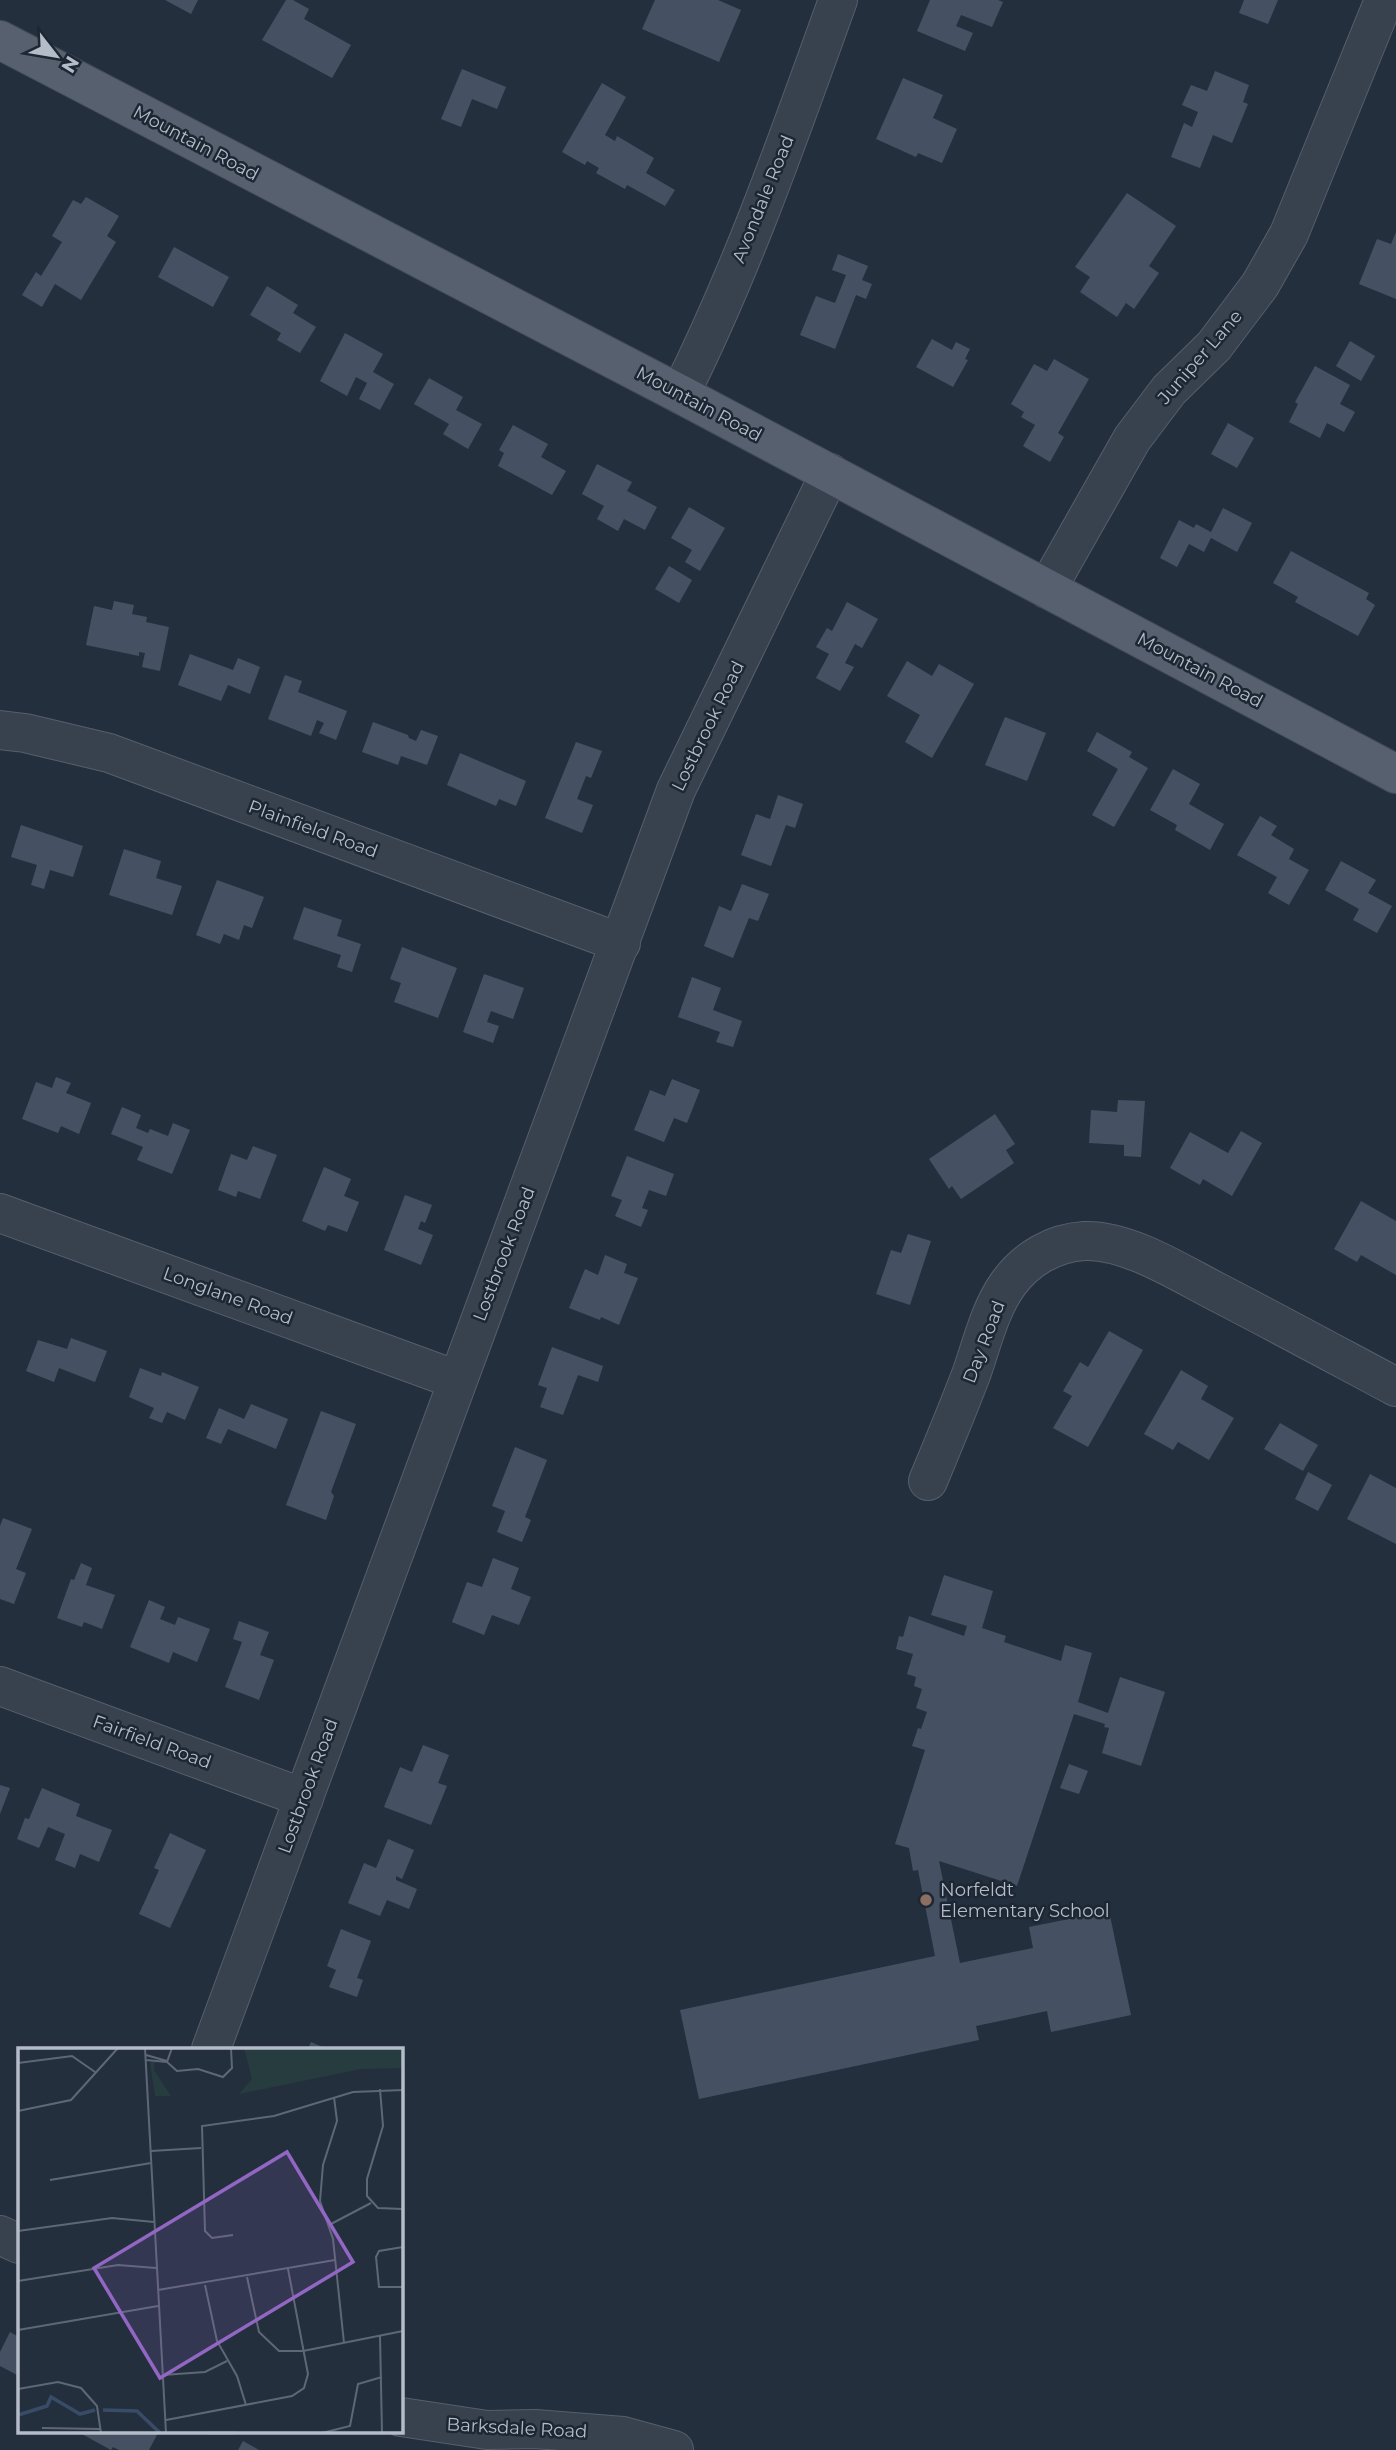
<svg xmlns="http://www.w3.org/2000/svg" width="1396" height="2450" font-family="Montserrat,sans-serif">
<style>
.building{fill:#455162}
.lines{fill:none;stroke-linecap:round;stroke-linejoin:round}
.minor-casing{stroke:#565f6c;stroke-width:40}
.major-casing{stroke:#414a57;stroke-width:40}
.minor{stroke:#38414e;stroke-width:38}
.major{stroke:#56606e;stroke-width:38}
.education-dot{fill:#8d6e63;stroke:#1d2633;stroke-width:2.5}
.labels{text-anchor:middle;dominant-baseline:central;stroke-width:5;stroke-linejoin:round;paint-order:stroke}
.street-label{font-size:18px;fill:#b4bcc9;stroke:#1d2633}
.poi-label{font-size:18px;fill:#b4bcc9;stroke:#1d2633;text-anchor:start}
.inset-river{fill:none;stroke:#394c67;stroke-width:3.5}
.inset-road{fill:none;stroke:#5e6776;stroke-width:2}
.view{fill:#9266c3;fill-opacity:0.15;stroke:#9266c3;stroke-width:3.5}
.inset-edge{fill:none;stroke:#b4bcc9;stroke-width:3.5}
</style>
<rect width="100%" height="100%" fill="#242f3e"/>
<g class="building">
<polygon points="165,0 198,0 191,14"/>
<polygon points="286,0 293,0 309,9 304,19 351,45 332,78 262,40"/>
<polygon points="655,0 718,0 741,10 719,62 642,29"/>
<polygon points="930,0 998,0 1003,2 992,27 961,15 956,26 973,33 965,51 917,31"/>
<polygon points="1244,0 1278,0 1268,24 1239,13"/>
<polygon points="462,69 506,87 497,109 472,99 461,127 441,119"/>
<polygon points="1215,71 1249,85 1243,102 1248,104 1232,143 1213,135 1200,168 1171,157 1184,123 1192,127 1198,112 1182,105 1191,85 1207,91"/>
<polygon points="903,78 943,95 933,118 957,129 942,163 918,153 916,157 876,139"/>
<polygon points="602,83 626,97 605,135 615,141 617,136 654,158 646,173 675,190 665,206 627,185 625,189 596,173 599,168 587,161 585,165 562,152"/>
<polygon points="1127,193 1176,226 1149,266 1159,273 1134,309 1126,303 1117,317 1080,292 1090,277 1075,267"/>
<polygon points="86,197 119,216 107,236 116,242 81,300 55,284 42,307 22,295 36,272 41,276 62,242 52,236 73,200 81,204"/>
<polygon points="1396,232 1396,299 1359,284 1377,239 1391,244"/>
<polygon points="174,247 229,277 213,307 158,277"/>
<polygon points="838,254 868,266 862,280 872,284 866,299 856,295 835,349 800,335 816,296 835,303 846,275 832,270"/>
<polygon points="267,286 298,305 293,313 316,327 300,353 277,340 281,333 250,315"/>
<polygon points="345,333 383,354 373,372 394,384 380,410 359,399 367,383 356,377 347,396 320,381"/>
<polygon points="932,339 952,350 956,342 970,349 965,359 968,360 953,387 916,367"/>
<polygon points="1350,341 1375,356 1361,381 1336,366"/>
<polygon points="1054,359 1089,379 1058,433 1064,437 1050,462 1023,446 1035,425 1021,417 1024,412 1011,404 1034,364 1047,371"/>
<polygon points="1315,366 1350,385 1340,404 1355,412 1344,432 1327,423 1320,438 1289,422 1298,404 1295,402"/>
<polygon points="429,378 463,397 456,410 482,424 468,449 443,434 449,424 414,404"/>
<polygon points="1228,423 1254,438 1237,468 1211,454"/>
<polygon points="513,425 548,444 541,457 566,471 552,495 498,466 504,453 499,450"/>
<polygon points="597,464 632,482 627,491 657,507 645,530 624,519 618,531 597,519 604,506 582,494"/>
<polygon points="689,507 725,528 700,571 685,562 692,550 671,538"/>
<polygon points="1223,508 1252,523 1237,552 1211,538 1204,552 1189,544 1177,567 1160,558 1179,520 1194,528 1196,524 1211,532"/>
<polygon points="1291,551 1369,593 1366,599 1375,605 1358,636 1295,602 1298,597 1273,583"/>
<polygon points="669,566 692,580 679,603 655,589"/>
<polygon points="114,601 134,605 132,614 147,617 146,622 169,627 160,671 142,667 145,653 139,652 139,656 86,645 94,606 112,610"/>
<polygon points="847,602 878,619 862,648 855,644 845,663 854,667 840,691 816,678 829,654 816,647 827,628 832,631"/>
<polygon points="190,654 233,670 238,658 260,667 250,694 228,685 221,701 178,685"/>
<polygon points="907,661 932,676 939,664 974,684 932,758 905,742 920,715 887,696"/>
<polygon points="285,675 302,681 298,692 347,711 336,740 319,733 324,723 317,720 311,736 268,719"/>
<polygon points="1005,717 1046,733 1027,781 985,765"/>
<polygon points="373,722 408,735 409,738 416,741 421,730 438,736 427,765 401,756 398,765 362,752"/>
<polygon points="1097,732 1132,752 1129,757 1148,768 1114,827 1092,815 1118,769 1087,751"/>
<polygon points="576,742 602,751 591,778 586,776 577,799 593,805 582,833 545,818"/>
<polygon points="460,753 526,781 516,806 499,799 496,806 447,785"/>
<polygon points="1173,769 1200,784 1189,804 1224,824 1210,850 1175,830 1177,825 1150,810"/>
<polygon points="778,795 803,804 795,828 786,825 771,866 741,855 756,814 770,819"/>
<polygon points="1260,816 1277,826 1271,835 1294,849 1289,859 1309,870 1289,905 1268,893 1277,877 1237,855"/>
<polygon points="21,825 83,846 73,877 50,870 44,889 31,885 37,865 11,857"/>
<polygon points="124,849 161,861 156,878 182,886 172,915 109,895"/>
<polygon points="1341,861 1376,880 1368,893 1392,906 1377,933 1353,920 1359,909 1325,890"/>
<polygon points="217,880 264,897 252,928 244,925 239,940 224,934 220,944 196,935"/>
<polygon points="742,884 769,894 758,921 749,918 733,958 704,946 719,906 731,911"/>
<polygon points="304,907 342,920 337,936 361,944 352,972 337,967 341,955 293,939"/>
<polygon points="402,947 457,968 438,1018 394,1002 401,983 390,979"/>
<polygon points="484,974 524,988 513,1019 491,1011 487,1022 499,1026 493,1043 463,1032"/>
<polygon points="692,977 721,988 713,1010 742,1021 733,1047 716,1042 720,1032 678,1017"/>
<polygon points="56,1077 71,1083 66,1093 91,1103 79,1134 61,1126 58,1133 22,1119 36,1082 52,1088"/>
<polygon points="672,1079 700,1090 687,1123 674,1118 664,1142 634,1130 650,1090 665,1096"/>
<polygon points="1118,1100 1145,1101 1141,1157 1124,1156 1124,1145 1089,1143 1091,1110 1117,1112"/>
<polygon points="122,1107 141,1115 136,1128 148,1133 150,1129 168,1136 173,1123 190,1130 172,1174 137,1160 143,1147 111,1134"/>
<polygon points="995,1114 1015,1144 1006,1150 1014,1163 961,1199 952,1186 949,1189 929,1159"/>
<polygon points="1241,1131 1262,1143 1232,1196 1203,1179 1200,1185 1170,1168 1190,1132 1228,1153"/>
<polygon points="253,1146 277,1155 260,1199 238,1191 236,1197 218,1190 231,1154 247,1160"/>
<polygon points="627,1156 674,1174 666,1196 649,1190 642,1208 648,1210 641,1227 615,1216 622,1200 611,1196"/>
<polygon points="324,1167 351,1179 344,1196 359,1202 347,1232 328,1225 325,1231 302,1221"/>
<polygon points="405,1195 432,1205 425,1223 421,1221 418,1229 433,1235 421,1265 384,1250"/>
<polygon points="1361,1201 1396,1221 1396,1275 1361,1255 1357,1262 1334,1249"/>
<polygon points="908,1234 931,1241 910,1305 876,1294 891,1250 901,1253"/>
<polygon points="605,1255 627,1264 624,1273 638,1278 619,1325 601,1317 600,1320 569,1308 585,1269 598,1275"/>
<polygon points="1109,1331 1143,1350 1088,1447 1053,1428 1072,1396 1063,1391 1080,1362 1088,1367"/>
<polygon points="71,1338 107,1351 95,1382 59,1368 54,1382 26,1371 38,1340 67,1349"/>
<polygon points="552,1347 603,1366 598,1382 578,1375 563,1415 540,1407 547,1388 538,1385"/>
<polygon points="140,1368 161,1376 162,1372 199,1387 185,1420 167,1412 162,1423 149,1418 154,1408 129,1397"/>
<polygon points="1181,1370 1208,1386 1201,1399 1234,1418 1209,1460 1178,1442 1173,1450 1144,1434"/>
<polygon points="251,1404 288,1419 276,1449 228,1429 221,1444 206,1438 219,1408 244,1419"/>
<polygon points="321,1411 356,1424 331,1492 334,1496 326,1520 286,1505"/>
<polygon points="1280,1423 1318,1445 1303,1471 1264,1449"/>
<polygon points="515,1447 547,1460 525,1517 531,1520 522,1542 497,1532 505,1511 492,1506"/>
<polygon points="1308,1472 1332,1485 1318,1511 1295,1499"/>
<polygon points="1370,1474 1396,1488 1396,1544 1347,1519"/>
<polygon points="3,1518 32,1529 16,1569 26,1573 14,1604 0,1599 0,1526"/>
<polygon points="493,1558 519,1568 511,1589 531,1597 519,1625 492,1615 484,1635 452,1622 467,1582 482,1587"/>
<polygon points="81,1563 92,1568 86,1585 115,1595 102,1629 84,1622 82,1627 57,1618 71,1579 74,1580"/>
<polygon points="944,1575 993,1591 982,1628 1006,1636 1004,1642 1061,1661 1065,1645 1092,1653 1078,1702 1108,1713 1120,1677 1165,1692 1141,1766 1102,1753 1109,1728 1104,1727 1105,1724 1074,1714 1017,1886 939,1861 960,1963 1033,1948 1029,1927 1109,1911 1131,2015 1051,2032 1047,2011 976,2026 979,2040 699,2099 680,2010 935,1956 918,1870 913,1871 909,1848 895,1844 925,1750 912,1746 918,1728 921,1729 927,1712 916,1708 922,1689 914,1686 916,1677 907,1674 913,1654 896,1649 899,1636 903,1637 909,1616 964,1636 967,1626 931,1615"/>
<polygon points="149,1600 165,1607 160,1619 175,1625 178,1617 210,1629 197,1662 173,1652 169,1663 130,1647"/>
<polygon points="239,1621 269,1632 260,1655 274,1660 259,1700 225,1687 242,1642 233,1639"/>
<polygon points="423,1745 449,1755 438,1783 447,1786 431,1825 384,1807 400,1767 412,1772"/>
<polygon points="1069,1764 1088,1771 1079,1794 1060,1788"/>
<polygon points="0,1785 10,1788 0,1814"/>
<polygon points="42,1788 80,1804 76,1816 112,1830 99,1862 80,1854 75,1868 55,1860 65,1834 48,1827 39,1848 17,1839 25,1818 29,1819"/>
<polygon points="170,1833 206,1850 170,1928 139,1914 159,1870 154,1868"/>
<polygon points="388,1839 414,1850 402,1879 396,1876 396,1880 417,1889 409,1909 387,1900 380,1916 348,1903 364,1863 376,1868"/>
<polygon points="341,1929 371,1941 357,1978 363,1980 357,1997 329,1987 336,1970 327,1966"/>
<polygon points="311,2042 327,2049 308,2049"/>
<polygon points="10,2332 19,2337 19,2376 0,2366 0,2352"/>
<polygon points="81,2431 159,2431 149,2450 119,2450 113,2447 111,2450 80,2433"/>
<polygon points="243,2441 259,2450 238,2450"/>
</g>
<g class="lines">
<g class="minor-casing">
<g id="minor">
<path d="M680 394C743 268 790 133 838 0"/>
<polyline points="1047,589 1132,439 1169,390 1214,346 1260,285 1289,234 1384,0"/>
<polyline points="0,730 25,733 109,753 621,943"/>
<polyline points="0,1213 457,1380"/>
<path d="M928 1481C943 1445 958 1409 972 1372 982 1343 990 1309 1008 1284 1026 1259 1053 1243 1084 1241 1127 1239 1180 1273 1217 1292 1277 1323 1336 1355 1396 1387"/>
<polyline points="0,1686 304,1798"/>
<polyline points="211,2049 676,790 830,473"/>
<polyline points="0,2235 19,2244"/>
<polyline points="401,2417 487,2430 535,2429 623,2436 674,2450"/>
</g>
</g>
<g class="major-casing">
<polyline id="major" points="0,40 680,394 1396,774"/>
</g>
<use href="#minor" class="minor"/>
<use href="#major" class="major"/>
</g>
<circle class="education-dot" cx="926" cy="1900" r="7"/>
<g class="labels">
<g class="street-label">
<text transform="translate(196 143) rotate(28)">Mountain Road</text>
<text transform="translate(763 199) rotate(-68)">Avondale Road</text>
<text transform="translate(1200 357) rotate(-49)">Juniper Lane</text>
<text transform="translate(699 404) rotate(28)">Mountain Road</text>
<text transform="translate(1200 670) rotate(28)">Mountain Road</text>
<text transform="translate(708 726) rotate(-64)">Lostbrook Road</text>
<text transform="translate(313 829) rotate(20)">Plainfield Road</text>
<text transform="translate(504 1254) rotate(-69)">Lostbrook Road</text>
<text transform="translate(228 1296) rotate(20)">Longlane Road</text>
<text transform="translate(984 1342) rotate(-69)">Day Road</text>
<text transform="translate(152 1742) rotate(20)">Fairfield Road</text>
<text transform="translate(308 1786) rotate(-70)">Lostbrook Road</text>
<text transform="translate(517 2428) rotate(3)">Barksdale Road</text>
</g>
<g class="poi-label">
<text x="940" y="1890">Norfeldt<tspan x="940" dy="21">Elementary School</tspan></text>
</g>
</g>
<g transform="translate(18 2048)">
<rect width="385" height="385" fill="#242f3e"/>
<path d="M226 0H385V20L343 21 221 46 234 31ZM132 14H137L136 22 153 48H137Z" fill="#263c3f"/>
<path class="inset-river" d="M85 362 119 363 142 385M0 367 29 358 33 349 62 366 77 362M189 385H216"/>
<path class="inset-road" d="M127 0 148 385M154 0 149 14 159 23 180 21 205 29 214 20 213 0M128 7 149 13M128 12 149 14M0 15 54 8 77 24M362 41 365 78 349 131V148L360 160 385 161M316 49 319 73 305 117 302 153 315 191 326 295M0 63 53 52 100 0M133 103 183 100M32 132 133 115M311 177 353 155M0 183 94 170 136 174M215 187 194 190 187 183 184 78 256 68 335 44 385 42M385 199 361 203 358 209 361 239H385M229 229 241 284 261 303H285L385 283M0 233 100 217 138 220M187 237 199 293 219 328 228 357M140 242 317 212M0 282 140 258M362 288 364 385M145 327 187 324 209 313M0 341 40 334 63 340 79 358 83 385M148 372 274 348 286 340 290 326 270 221M24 380 82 381M304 385 332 378 340 336 364 329"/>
<path class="view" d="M269 104 335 214 142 330 76 220Z"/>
<rect width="385" height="385" class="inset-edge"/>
</g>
<g transform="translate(56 56) rotate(121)" stroke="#1d2633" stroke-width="5" paint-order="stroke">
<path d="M0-5L12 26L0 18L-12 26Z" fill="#b4bcc9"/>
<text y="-10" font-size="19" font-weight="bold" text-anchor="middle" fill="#b4bcc9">N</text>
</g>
</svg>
